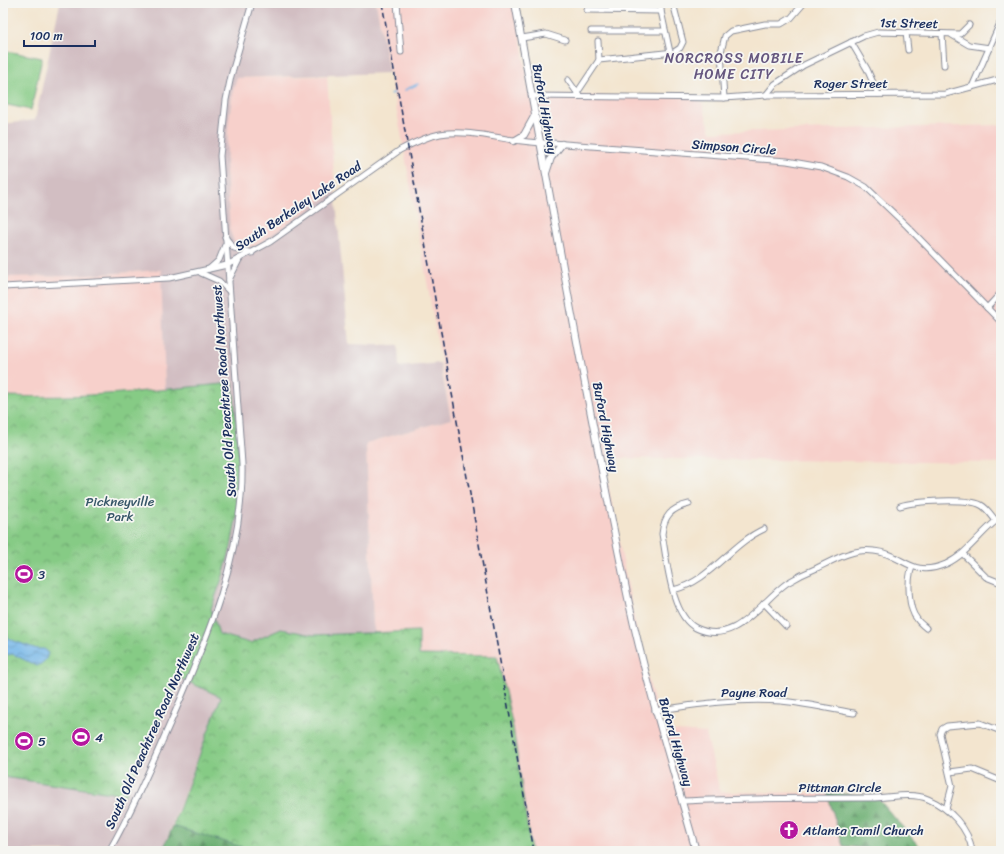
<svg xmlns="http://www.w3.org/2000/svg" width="1004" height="854" font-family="Sriracha,sans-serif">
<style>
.built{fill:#f7d0cb}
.industrial{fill:#d2bec2}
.green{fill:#86cb85;stroke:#507d72}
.forest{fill:url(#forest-firs);stroke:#446f68}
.park{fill:url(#park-crowns);stroke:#507d72}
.water{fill:url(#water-waves);stroke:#4772a3}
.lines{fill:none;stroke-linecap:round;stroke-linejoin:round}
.stream{stroke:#73b6e8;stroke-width:1.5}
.minor-casing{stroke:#878a96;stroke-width:7}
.major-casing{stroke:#878a96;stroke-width:8}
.minor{stroke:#fff;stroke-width:5}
.major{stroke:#fff;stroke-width:6}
.rail{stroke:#1b2f5e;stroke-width:1.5;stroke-dasharray:6 3;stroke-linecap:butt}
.labels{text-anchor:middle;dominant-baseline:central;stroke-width:3.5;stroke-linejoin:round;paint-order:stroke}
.street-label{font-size:13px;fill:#1b2f5e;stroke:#f6f6f2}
.park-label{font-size:13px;fill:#365668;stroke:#f6f6f2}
.poi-label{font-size:13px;fill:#1b2f5e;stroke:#f6f6f2;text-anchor:start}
.neighbourhood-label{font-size:14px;letter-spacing:1px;fill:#66577f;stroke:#f6f6f2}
</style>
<defs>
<pattern id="forest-firs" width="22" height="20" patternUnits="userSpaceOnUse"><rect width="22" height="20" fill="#6caf72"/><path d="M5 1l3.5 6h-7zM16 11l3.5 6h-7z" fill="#588f61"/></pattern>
<pattern id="park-crowns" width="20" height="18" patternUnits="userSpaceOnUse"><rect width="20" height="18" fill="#86cb85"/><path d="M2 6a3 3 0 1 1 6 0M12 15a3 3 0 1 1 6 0" fill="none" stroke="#6da570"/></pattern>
<pattern id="water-waves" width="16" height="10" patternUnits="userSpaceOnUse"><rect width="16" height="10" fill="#73b6e8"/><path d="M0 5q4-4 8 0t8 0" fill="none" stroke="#5e94bf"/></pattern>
</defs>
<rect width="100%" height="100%" fill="#f6f6f2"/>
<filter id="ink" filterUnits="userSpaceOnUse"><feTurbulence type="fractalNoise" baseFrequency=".025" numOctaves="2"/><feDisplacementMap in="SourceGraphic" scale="8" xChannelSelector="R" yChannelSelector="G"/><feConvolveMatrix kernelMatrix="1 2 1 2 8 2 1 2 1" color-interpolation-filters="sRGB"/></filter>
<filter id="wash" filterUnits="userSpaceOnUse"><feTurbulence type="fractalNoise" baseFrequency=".012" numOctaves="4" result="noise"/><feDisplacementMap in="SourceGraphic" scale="16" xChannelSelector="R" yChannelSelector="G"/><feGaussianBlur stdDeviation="0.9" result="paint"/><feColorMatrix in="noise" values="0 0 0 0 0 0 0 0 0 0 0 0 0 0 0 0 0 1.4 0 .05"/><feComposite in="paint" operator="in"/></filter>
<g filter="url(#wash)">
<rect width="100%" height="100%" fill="#f3e5cf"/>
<g class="built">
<polygon points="376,3 516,3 529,95 700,97 711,132 1001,125 1001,463 603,458 640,649 662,730 706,733 720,792 827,793 843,846 894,851 531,851 513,727 497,656 419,655 419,631 375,633 373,624 366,443 451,419 402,138"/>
<polygon points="327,76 335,191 255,246 244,248 235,244 230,231 226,171 228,127 233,89 237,78"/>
<polygon points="162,270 165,390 33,397 3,396 3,277 73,276"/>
</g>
<g class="industrial">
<polygon points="60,3 376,3 389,73 237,78 233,89 228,127 226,171 230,231 235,244 244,248 255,246 335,191 349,344 398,346 399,367 440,363 451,419 366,443 373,624 375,633 313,635 281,629 250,643 219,635 211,609 223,576 237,430 233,384 165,390 161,270 73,276 3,277 3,124 35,120"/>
<polygon points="179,678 221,697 164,846 175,851 3,851 3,777 125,795"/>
</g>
<polygon class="green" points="7,51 42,58 31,110 3,104 3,71"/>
<g class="forest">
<polygon points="827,793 876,796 923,851 894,851 843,846"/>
<polygon points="173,826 255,851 175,851 164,847"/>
</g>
<path class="park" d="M233 383 240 472 238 509 231 547 223 576 211 609 219 634 250 643 281 629 313 635 419 631V655L497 656 513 727 531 851H255L173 826 221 697 180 678 125 795 3 777V396C79 399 157 390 233 383Z"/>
<path class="water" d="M3 635 14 641 37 649H44L48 652C47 660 43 663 37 666L13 654 3 655Z"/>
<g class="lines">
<g class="stream">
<polyline points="405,90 418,84"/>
<polyline points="390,94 394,93"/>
</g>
</g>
</g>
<g filter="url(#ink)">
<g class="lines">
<g class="minor-casing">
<g id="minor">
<polyline points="397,3 401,52"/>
<polyline points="661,3 661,11 670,52"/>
<polyline points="587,10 661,11"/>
<polyline points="591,31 665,31"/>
<polyline points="906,33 908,50"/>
<polyline points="942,34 944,65"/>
<polyline points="952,35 969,45 990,48"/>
<polyline points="522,38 546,34 565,40"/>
<polyline points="598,41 599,60"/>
<polyline points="851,42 867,69 878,94"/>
<polyline points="568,80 578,94"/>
<polyline points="972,87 1001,21"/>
<polyline points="577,93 599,60 674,52 680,48 683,42 673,3"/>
<polyline points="766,95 775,84 804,65 864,36 878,32 960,34 969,25"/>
<polyline points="532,96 724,98 766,95 945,94 1001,79"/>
<polyline points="724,98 721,52 725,36 731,31 765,24 781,24 791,18 804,3"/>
<polyline points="225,237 234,248 252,253"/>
<polyline points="209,269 219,260 225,245"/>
<polyline points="201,273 219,281 229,291"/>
<polyline points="229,280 239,260"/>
<path d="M3 287 169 278 227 265 270 242 400 150C413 143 425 137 440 134 476 128 515 145 552 143L787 161 821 167 848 177 866 187 907 226 1001 322"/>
<polyline points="987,308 1001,293"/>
<path d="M689 504C671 508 664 516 662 534 667 560 671 616 696 628 735 647 760 602 787 583 797 577 807 572 817 568 835 559 854 548 874 551 904 554 910 579 946 564 968 554 981 531 1001 517"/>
<path d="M900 506C915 501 967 498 981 505 987 508 992 516 996 521"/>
<polyline points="963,554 986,577 1001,583"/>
<path d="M912 567C907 579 908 609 917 619 919 623 923 625 926 628"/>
<path d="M673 590C711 581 729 545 764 529"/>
<polyline points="764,603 786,626"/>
<path d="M655 711C697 704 738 698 781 701 805 703 829 709 854 713"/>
<polyline points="950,772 972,769 1001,781"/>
<path d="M682 801C745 798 808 798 871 798 890 798 910 792 928 799 949 808 969 828 972 851"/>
<polyline points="946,809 952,786 940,734 942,729 947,726 980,723 1001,731"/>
<path d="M109 851C133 809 152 764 172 719 207 639 244 553 242 464L220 156 226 100 231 76 252 3"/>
</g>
</g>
<g class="major-casing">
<g id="major">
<path d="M515 3C551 203 587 404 629 603 647 687 673 768 696 851"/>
<polyline points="514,141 524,135 535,115"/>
<polyline points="546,173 551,158 562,144"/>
</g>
</g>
<use href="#minor" class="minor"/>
<use href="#major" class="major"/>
<polyline class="rail" points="382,3 534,851"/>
</g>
</g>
<defs>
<g id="stadium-disc" transform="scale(1)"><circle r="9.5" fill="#b5179e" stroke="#f6f6f2"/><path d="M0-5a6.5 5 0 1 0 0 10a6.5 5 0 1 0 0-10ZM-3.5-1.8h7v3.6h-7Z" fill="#fff"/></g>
<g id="church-disc" transform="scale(1)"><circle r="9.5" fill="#b5179e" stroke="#f6f6f2"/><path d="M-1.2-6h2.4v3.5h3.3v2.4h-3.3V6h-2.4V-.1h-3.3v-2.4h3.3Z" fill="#fff"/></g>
</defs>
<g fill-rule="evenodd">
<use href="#stadium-disc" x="24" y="574"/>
<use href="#stadium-disc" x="81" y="737"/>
<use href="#stadium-disc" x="24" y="741"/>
<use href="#church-disc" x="789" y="830"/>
</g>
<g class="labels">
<g class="street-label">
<text transform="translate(909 23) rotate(1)">1st Street</text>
<text x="851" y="83">Roger Street</text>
<text transform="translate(545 109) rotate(80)">Buford Highway</text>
<text transform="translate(734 147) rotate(4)">Simpson Circle</text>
<text transform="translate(298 206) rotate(-34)">South Berkeley Lake Road</text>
<text transform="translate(224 391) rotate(-94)">South Old Peachtree Road Northwest</text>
<text transform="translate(606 427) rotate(79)">Buford Highway</text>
<text x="754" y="692">Payne Road</text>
<text transform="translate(152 731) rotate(-66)">South Old Peachtree Road Northwest</text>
<text transform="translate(676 742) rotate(74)">Buford Highway</text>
<text x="840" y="787">Pittman Circle</text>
</g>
<g class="park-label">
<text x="120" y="501">Pickneyville<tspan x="120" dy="15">Park</tspan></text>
</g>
<g class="poi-label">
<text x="38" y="574">3</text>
<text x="95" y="737">4</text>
<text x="38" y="741">5</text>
<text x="803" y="830">Atlanta Tamil Church</text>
</g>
<g class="neighbourhood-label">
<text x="734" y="58">NORCROSS MOBILE<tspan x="734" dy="16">HOME CITY</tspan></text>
</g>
</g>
<rect width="1004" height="854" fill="none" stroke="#f6f6f2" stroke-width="16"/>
<path d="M24 40v6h71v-6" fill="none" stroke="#1b2f5e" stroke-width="2"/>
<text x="30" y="40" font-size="12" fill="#1b2f5e" stroke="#f6f6f2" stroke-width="3" paint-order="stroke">100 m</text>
</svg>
